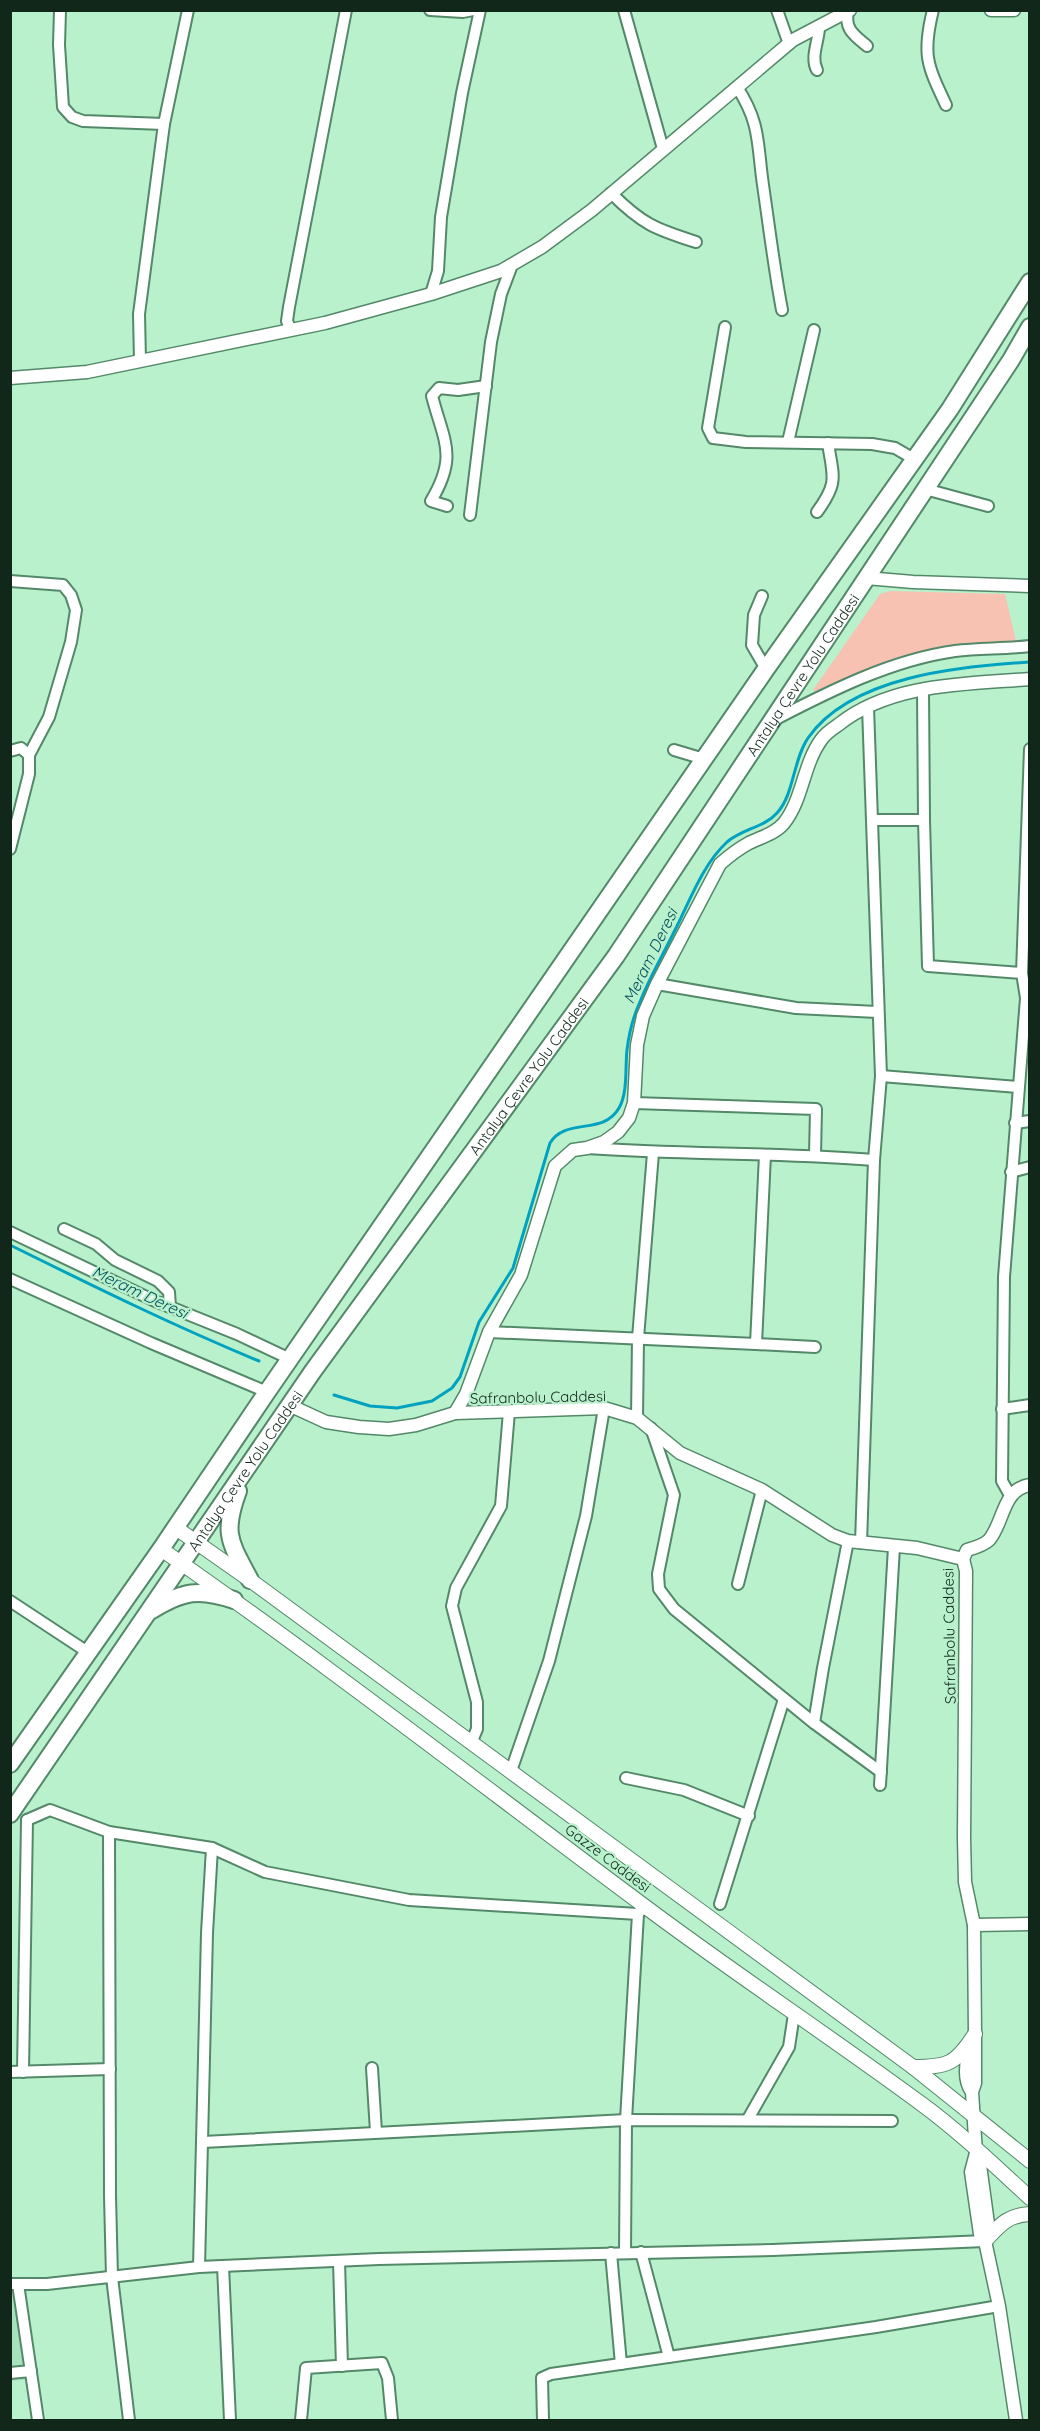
<svg xmlns="http://www.w3.org/2000/svg" width="1040" height="2431" font-family="Quicksand,sans-serif">
<style>
.built{fill:#a6e3bc}
.green{fill:#f8c2b3}
.lines{fill:none;stroke-linecap:round;stroke-linejoin:round}
.stream{stroke:#00a2c0;stroke-width:3}
.minor-casing{stroke:#538868;stroke-width:14}
.tertiary-casing{stroke:#538868;stroke-width:15}
.secondary-casing{stroke:#538868;stroke-width:16}
.trunk-casing{stroke:#538868;stroke-width:20}
.minor{stroke:#fff;stroke-width:10}
.tertiary{stroke:#fff;stroke-width:12}
.secondary{stroke:#fff;stroke-width:14}
.trunk{stroke:#fff;stroke-width:16}
.labels{text-anchor:middle;dominant-baseline:central;stroke-width:4.5;stroke-linejoin:round;paint-order:stroke}
.street-label{font-size:15px;fill:#11271a;stroke:#b9f1cd}
.water-label{font-size:16px;font-style:italic;fill:#004e5d;stroke:#b9f1cd}
</style>
<rect width="100%" height="100%" fill="#b9f1cd"/>
<polygon class="built" points="10,2293 14,2293 25,2380 11,2381"/>
<polygon class="green" points="891,591 1005,594 1017,645 872,672 816,692 813,690 880,594"/>
<g class="lines">
<g class="stream">
<path d="M10 1245C93 1286 174 1326 259 1361"/>
<path d="M334 1395 370 1406 397 1408 432 1401 452 1388 460 1377 479 1322 513 1268 550 1143C566 1117 603 1136 619 1108 628 1093 625 1067 627 1050 629 1033 633 1017 640 1002 649 978 663 955 674 932 689 903 702 865 727 842 742 829 765 827 777 813 794 795 793 760 808 738 851 676 961 666 1030 662"/>
</g>
<g class="minor-casing">
<g id="minor">
<polyline points="60,10 59,45 63,107 72,117 83,121 164,124"/>
<polyline points="430,10 463,12 473,10"/>
<polyline points="624,10 663,149"/>
<polyline points="777,10 789,44"/>
<path d="M933 10C922 54 927 65 946 105"/>
<path d="M848 11C844 29 854 35 867 46"/>
<path d="M817 70C810 57 819 41 819 27"/>
<path d="M737 87C761 124 757 144 763 185 769 226 774 268 782 310"/>
<path d="M611 193C642 224 655 229 696 242"/>
<polyline points="431,294 438,271 441,217 462,93 480,10"/>
<polyline points="725,327 708,428 713,438 746,442 872,444 895,448 914,459"/>
<polyline points="291,330 287,321 289,307 346,10"/>
<polyline points="140,361 139,314 164,124 188,10"/>
<polyline points="788,442 814,330"/>
<polyline points="925,489 988,506"/>
<path d="M447 506 431 501C458 456 444 442 432 396L439 388 458 390 486 386"/>
<path d="M817 512C839 482 833 477 828 443"/>
<polyline points="470,515 491,342 501,294 512,265"/>
<polyline points="10,581 63,585 71,595 76,610 71,642 49,717 29,755"/>
<polyline points="762,596 754,615 752,645 766,669"/>
<polyline points="923,689 924,820"/>
<path d="M774 720C830 691 891 660 955 651 980 648 1005 649 1030 646"/>
<polyline points="674,750 704,759"/>
<polyline points="10,751 21,748 29,755 29,774 10,849"/>
<polyline points="873,820 924,820 928,966 1022,973"/>
<polyline points="657,984 796,1008 877,1012"/>
<polyline points="881,1076 1018,1087"/>
<polyline points="634,1103 816,1109 815,1155"/>
<polyline points="1015,1123 1030,1121"/>
<path d="M587 1148C683 1155 779 1152 874 1160"/>
<polyline points="1011,1172 1030,1167"/>
<polyline points="64,1229 96,1244 115,1260 158,1281 169,1292 170,1307"/>
<polyline points="10,1232 155,1301 237,1334 290,1359"/>
<polyline points="10,1279 151,1343 267,1392"/>
<polyline points="489,1332 756,1344 765,1155"/>
<polyline points="756,1344 815,1347"/>
<polyline points="1002,1409 1030,1405"/>
<polyline points="637,1418 638,1338 653,1153"/>
<polyline points="651,1428 674,1495 658,1574 659,1589 674,1609 814,1723 881,1772"/>
<polyline points="1011,1497 1002,1481 1004,1277 1026,998 1022,973 1030,749"/>
<polyline points="861,1543 874,1160 881,1076 868,707"/>
<polyline points="738,1584 762,1490"/>
<polyline points="10,1601 89,1653"/>
<polyline points="814,1723 823,1668 848,1541"/>
<polyline points="471,1743 477,1729 477,1702 452,1606 456,1588 501,1506 509,1412"/>
<polyline points="511,1771 549,1661 586,1516 604,1408"/>
<polyline points="626,1778 684,1790 749,1816"/>
<polyline points="880,1785 894,1547"/>
<polyline points="27,1820 50,1810 109,1832 212,1848 265,1872 409,1900 638,1914"/>
<polyline points="109,1832 110,2196 112,2277 129,2420"/>
<polyline points="720,1904 784,1699"/>
<polyline points="372,2068 376,2132"/>
<polyline points="10,2072 110,2069"/>
<polyline points="23,2072 27,1820"/>
<polyline points="748,2119 789,2047 794,2014"/>
<polyline points="203,2142 626,2120 892,2121"/>
<polyline points="641,2252 669,2357"/>
<polyline points="611,2253 621,2364"/>
<polyline points="625,2253 626,2120 638,1914 642,1909"/>
<polyline points="339,2261 342,2366"/>
<polyline points="223,2266 230,2420"/>
<polyline points="199,2267 207,1933 212,1848"/>
<polyline points="10,2284 47,2284 199,2267 379,2259 773,2250 985,2241"/>
<polyline points="18,2284 38,2420"/>
<polyline points="10,2373 31,2371"/>
<polyline points="301,2420 306,2368 382,2363 388,2378 392,2420"/>
<polyline points="543,2420 542,2378 551,2374 876,2327 999,2306"/>
</g>
</g>
<g class="tertiary-casing">
<g id="tertiary">
<polyline points="991,10 1014,10"/>
<polyline points="10,378 87,372 325,323 431,294 501,271 542,247 592,210 793,40 850,10"/>
<polyline points="866,578 913,582 1030,586"/>
<polyline points="289,1405 326,1422 359,1427 389,1429 416,1425 455,1413 604,1408 637,1418 680,1453 762,1490 832,1535 848,1541 917,1548 963,1559 966,1571 964,1838 965,1882 974,1925 975,2034"/>
<path d="M455 1413 466 1394 489 1332 521 1275 555 1166 573 1150 587 1148 604 1142 618 1132 629 1118 634 1103 637 1045 643 1016 657 984 720 864C729 856 738 849 749 843 761 837 775 834 784 823 803 799 803 765 821 740 825 734 832 729 838 725 890 683 966 684 1030 679"/>
<path d="M963 1559 967 1550C974 1548 984 1545 989 1540 1004 1523 1002 1489 1030 1485"/>
<polyline points="974,1925 1030,1924"/>
<path d="M972 2092C960 2076 968 2051 975 2034V2083L972 2092 976 2153"/>
<polyline points="985,2241 989,2231 980,2165 976,2153 971,2172 980,2234 985,2241 999,2306 1016,2420"/>
</g>
</g>
<g class="secondary-casing">
<g id="secondary">
<polyline points="176,1528 250,1580 913,2067 1030,2161"/>
<path d="M161 1549C325 1663 483 1786 643 1905 735 1974 831 2037 923 2105 961 2133 995 2166 1030 2198"/>
<path d="M913 2067C948 2067 956 2064 975 2034"/>
<path d="M985 2241C999 2226 1007 2215 1030 2214"/>
</g>
</g>
<g class="trunk-casing">
<g id="trunk">
<path d="M238 1491C222 1534 230 1542 250 1580"/>
<path d="M152 1610C183 1591 199 1588 234 1600"/>
<polyline points="10,1764 161,1549 267,1392 766,669 950,409 1030,282"/>
<path id="s1" d="M10 1814 313 1371 616 956 1011 360 1030 327"/>
</g>
</g>
<use href="#minor" class="minor"/>
<use href="#tertiary" class="tertiary"/>
<use href="#secondary" class="secondary"/>
<use href="#trunk" class="trunk"/>
</g>
<g class="labels">
<g class="street-label">
<text stroke="none"><textPath href="#s1" startOffset="1388">Antalya Çevre Yolu Caddesi</textPath></text>
<text stroke="none"><textPath href="#s1" startOffset="902">Antalya Çevre Yolu Caddesi</textPath></text>
<text transform="translate(538 1397) rotate(-1)">Safranbolu Caddesi</text>
<text stroke="none"><textPath href="#s1" startOffset="416">Antalya Çevre Yolu Caddesi</textPath></text>
<text transform="translate(949 1636) rotate(-91)">Safranbolu Caddesi</text>
<text transform="translate(608 1858) rotate(37)">Gazze Caddesi</text>
</g>
<g class="water-label">
<text transform="translate(650 956) rotate(-64)">Meram Deresi</text>
<text transform="translate(140 1292) rotate(25)">Meram Deresi</text>
</g>
</g>
<rect width="1040" height="2431" fill="none" stroke="#11271a" stroke-width="24"/>
</svg>
